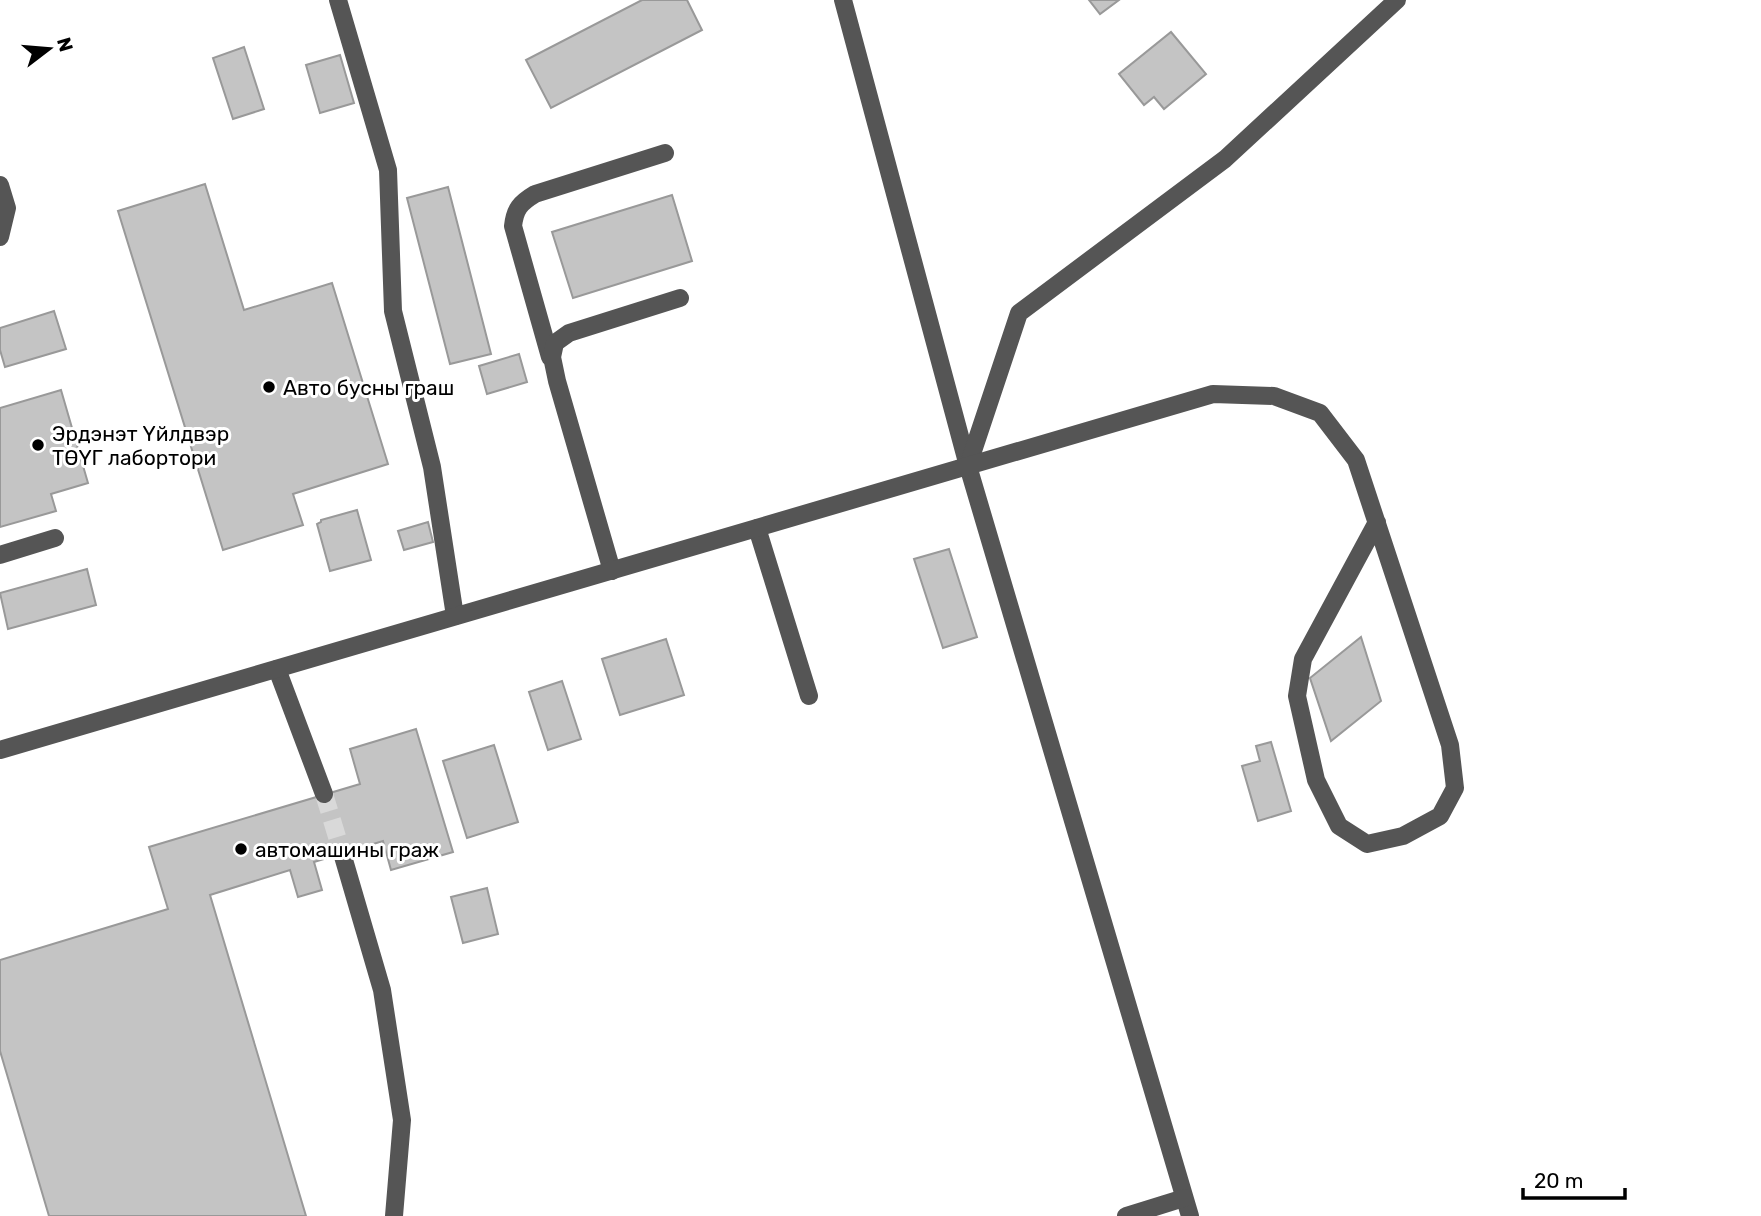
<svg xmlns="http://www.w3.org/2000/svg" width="1761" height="1216" font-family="Rubik,sans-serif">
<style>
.building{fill:#c4c4c4;stroke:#999;stroke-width:2}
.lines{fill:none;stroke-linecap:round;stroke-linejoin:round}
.minor-tunnel{stroke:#d9d9d9;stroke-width:18;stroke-dasharray:18 9;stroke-linecap:butt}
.minor{stroke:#555;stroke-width:18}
.poi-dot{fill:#000;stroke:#fff;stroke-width:2.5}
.labels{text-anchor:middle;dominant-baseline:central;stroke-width:6;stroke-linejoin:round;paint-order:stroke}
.poi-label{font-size:21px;fill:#000;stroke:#fff;text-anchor:start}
</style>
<rect width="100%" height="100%" fill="#fff"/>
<g class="building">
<polygon points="642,0 687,0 702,30 551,108 526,60"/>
<polygon points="1089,0 1119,0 1100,14"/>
<polygon points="1171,32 1206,74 1164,109 1154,97 1144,105 1119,74"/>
<polygon points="244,47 264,109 233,119 213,58"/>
<polygon points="340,55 354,103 320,113 306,65"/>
<polygon points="205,184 244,310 332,283 388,464 293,494 303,525 223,550 118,211"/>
<polygon points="448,187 491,354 450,364 407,198"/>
<polygon points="672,195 692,261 573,298 552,232"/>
<polygon points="54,311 66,349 5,367 0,350 0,328"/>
<polygon points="519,354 527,382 487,394 479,366"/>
<polygon points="61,390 88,483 51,494 56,511 0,527 0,408"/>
<polygon points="357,510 371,560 330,571 317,524 321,522 321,520"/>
<polygon points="428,522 433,542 404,550 398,531"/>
<polygon points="949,549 977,637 943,648 914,559"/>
<polygon points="87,569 96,605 8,629 0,593"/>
<polygon points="1361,637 1381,701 1331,741 1310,678"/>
<polygon points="666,639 684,695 620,715 602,659"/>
<polygon points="562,681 581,739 548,750 529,692"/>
<polygon points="416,729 453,852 391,870 383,841 314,862 322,890 298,897 290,870 210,895 306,1216 49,1216 0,1051 0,960 168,909 149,847 360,784 350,749"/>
<polygon points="1271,742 1291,811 1258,821 1242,766 1260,761 1256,746"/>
<polygon points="494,745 518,822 467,838 443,761"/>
<polygon points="487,888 498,934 463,943 451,897"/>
</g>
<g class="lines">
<polyline class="minor-tunnel" points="324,794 342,853"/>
<g class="minor">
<polyline points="338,0 388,170 393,311 432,467 455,616"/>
<polyline points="843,0 968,466 1190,1216"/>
<polyline points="0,185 7,208 0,237"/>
<path d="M550 357 513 226C515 209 520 203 535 194L665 153"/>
<polyline points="968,466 1019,313 1225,159 1397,0"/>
<polyline points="757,528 809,696"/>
<polyline points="0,555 55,538"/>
<polyline points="612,571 557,381 552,357 555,343 569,333 680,298"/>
<polyline points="277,669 324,794"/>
<polyline points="0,750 1213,394 1274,396 1320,413 1356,460 1450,745 1455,788 1440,816 1403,836 1367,844 1339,826 1316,780 1297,696 1303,659 1377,522"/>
<polyline points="342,853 382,990 402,1120 394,1216"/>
<polyline points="1126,1216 1184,1198"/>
</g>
</g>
<g class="poi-dot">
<circle cx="269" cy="387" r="7"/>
<circle cx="38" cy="445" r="7"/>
<circle cx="241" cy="849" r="7"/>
</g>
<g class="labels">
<g class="poi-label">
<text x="283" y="387">Авто бусны граш</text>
<text x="52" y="433">Эрдэнэт Үйлдвэр<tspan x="52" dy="24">ТӨҮГ лабортори</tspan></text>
<text x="255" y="849">автомашины граж</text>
</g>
</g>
<g transform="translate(49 49) rotate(74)" stroke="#ffffff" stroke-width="5" paint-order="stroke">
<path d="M0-5L12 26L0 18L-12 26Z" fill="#000000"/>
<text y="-10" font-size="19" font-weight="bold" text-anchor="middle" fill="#000000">N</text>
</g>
<path d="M1523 1188v10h102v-10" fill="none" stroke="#000000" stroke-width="3.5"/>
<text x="1534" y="1188" font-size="21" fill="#000000" stroke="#ffffff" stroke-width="5" paint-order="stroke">20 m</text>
</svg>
